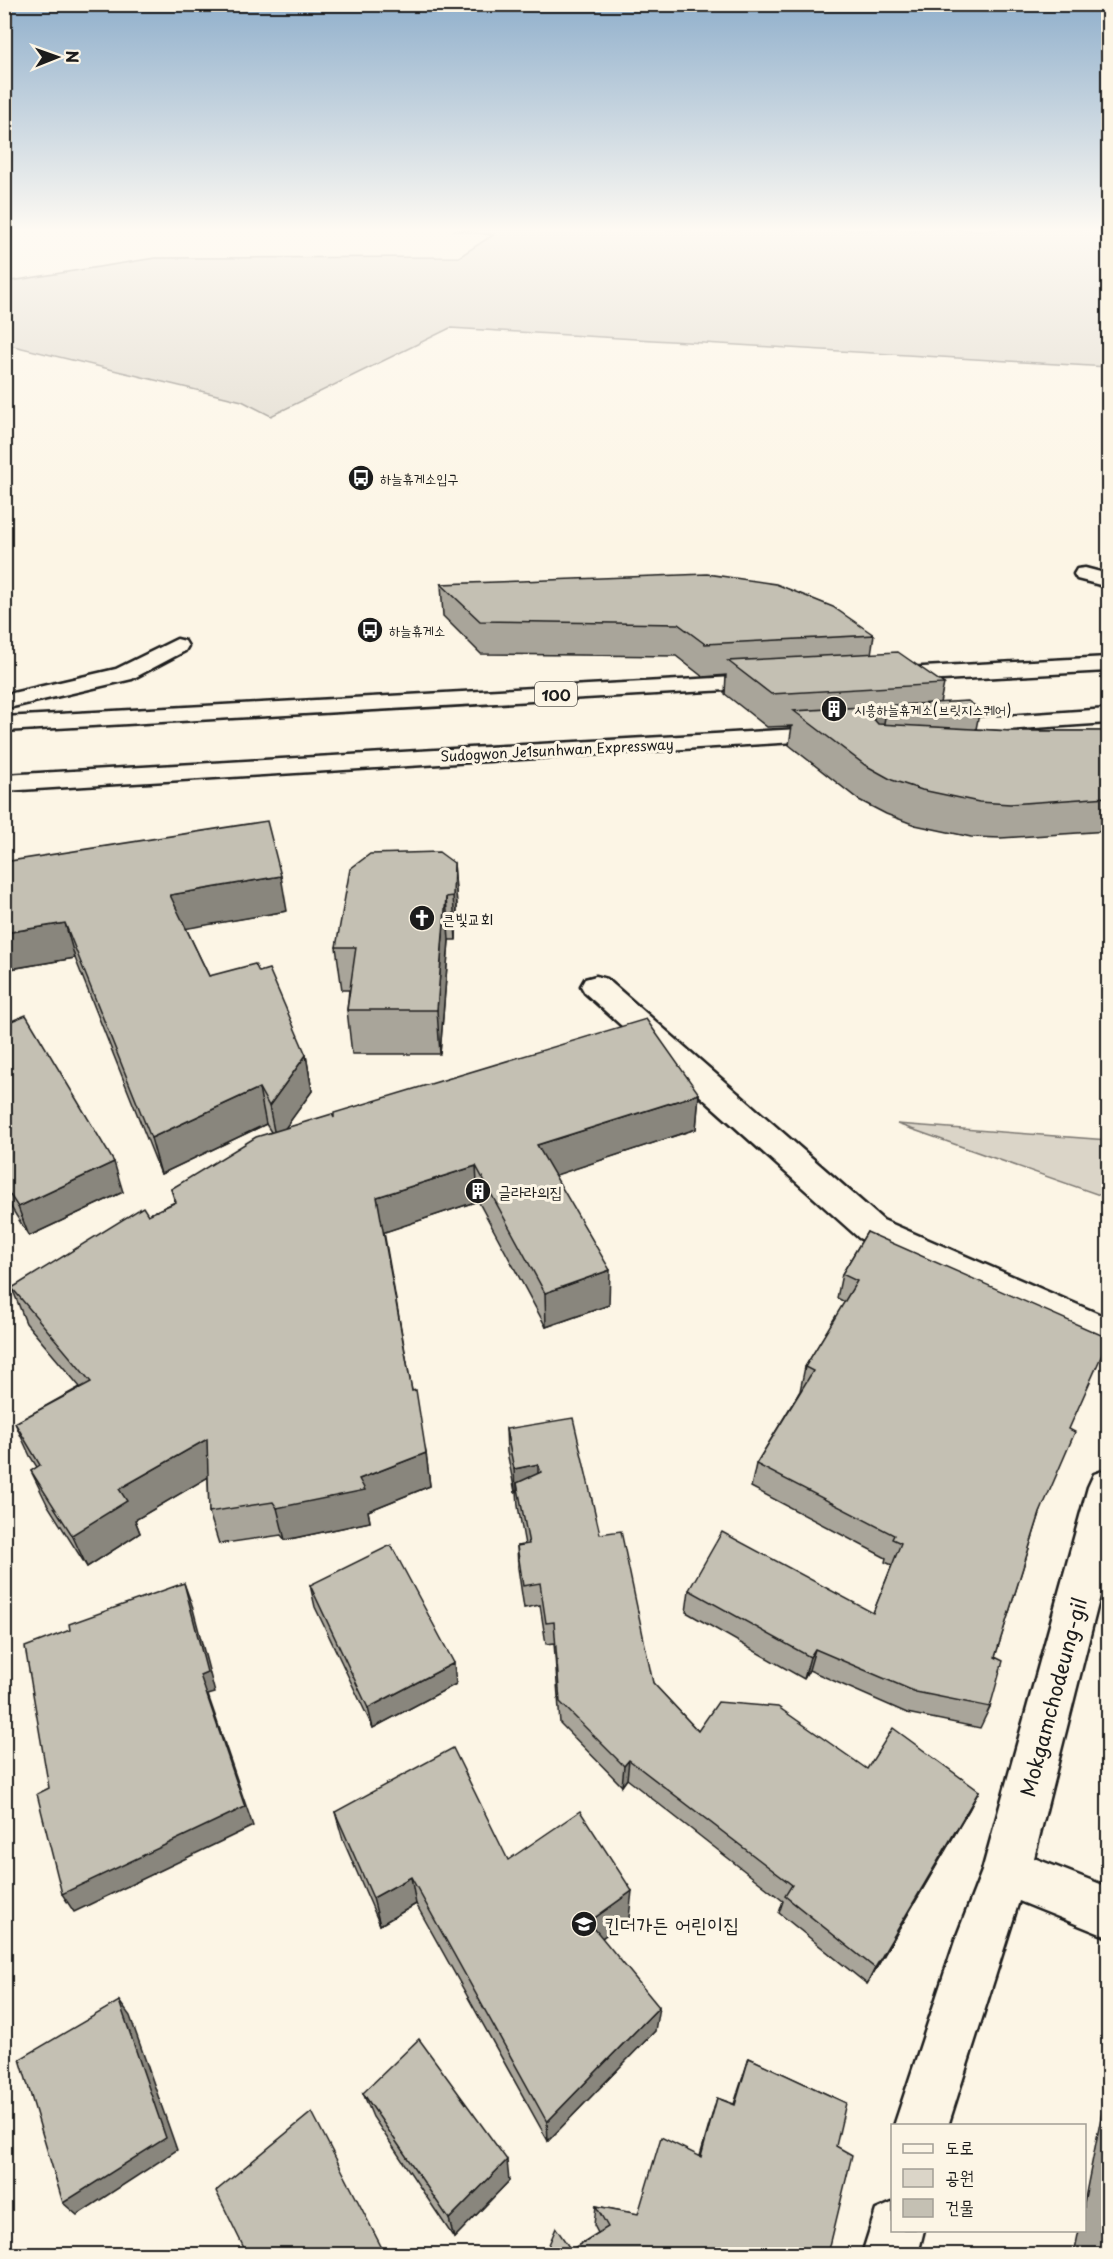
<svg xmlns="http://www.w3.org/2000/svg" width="1113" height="2259" font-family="'Playpen Sans','Poor Story',sans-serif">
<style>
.green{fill:#dbd5c8;stroke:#7c7872;stroke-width:1.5}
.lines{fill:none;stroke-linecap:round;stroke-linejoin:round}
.minor-casing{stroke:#1c1c1c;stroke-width:5}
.highway-casing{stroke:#1c1c1c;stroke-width:5}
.minor{fill:#fcf5e5;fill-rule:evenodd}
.highway{fill:#fcf5e5;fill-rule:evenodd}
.wall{fill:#a9a59a;stroke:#1c1c1c;stroke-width:1.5}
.shaded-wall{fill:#89867d;stroke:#1c1c1c;stroke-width:1.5}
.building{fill:#c4c0b3;stroke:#1c1c1c;stroke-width:1.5}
.labels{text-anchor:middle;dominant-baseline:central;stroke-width:6;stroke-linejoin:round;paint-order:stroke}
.far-poi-label{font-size:14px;fill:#1c1c1c;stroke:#fcf5e5;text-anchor:start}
.far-street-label{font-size:14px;fill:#1c1c1c;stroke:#fcf5e5}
.shield{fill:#fcf5e5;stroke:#5f5d58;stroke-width:1.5}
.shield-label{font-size:15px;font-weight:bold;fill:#1c1c1c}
.poi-label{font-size:16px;fill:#1c1c1c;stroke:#fcf5e5;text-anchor:start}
.near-street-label{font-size:20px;fill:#1c1c1c;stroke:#fcf5e5}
.near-poi-label{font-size:20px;fill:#1c1c1c;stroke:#fcf5e5;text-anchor:start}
</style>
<rect width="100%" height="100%" fill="#fcf5e5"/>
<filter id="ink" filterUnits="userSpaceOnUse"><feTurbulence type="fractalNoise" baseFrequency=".0167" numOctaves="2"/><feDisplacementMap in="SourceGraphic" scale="12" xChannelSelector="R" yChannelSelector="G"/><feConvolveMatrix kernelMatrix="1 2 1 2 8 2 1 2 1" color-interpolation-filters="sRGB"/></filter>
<g filter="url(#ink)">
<g class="green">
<polygon points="453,230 1108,230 1108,367 450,328 271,416 242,401 5,344 5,282 155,258 459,257 493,235"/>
<polygon points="897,1124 1108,1140 1108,1198"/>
</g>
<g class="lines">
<g class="minor-casing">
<g id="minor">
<polygon points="596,976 607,979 883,1220 1108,1318 1108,1349 859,1238 585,993 581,986 585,979"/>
<polygon points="1108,1469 1108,1564 1034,1858 1108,1887 1108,1937 1019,1901 948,2126 894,2126 956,1938 982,1871 1088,1487 1094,1474"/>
<polygon points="892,2203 892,2230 924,2230 918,2254 862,2254 876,2210"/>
</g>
</g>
<g class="highway-casing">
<g id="highway">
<polygon points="1085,568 1108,574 1108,587 1077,579 1074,574 1077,569"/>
<polygon points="177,639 185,641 188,646 185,651 132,679 4,709 4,695 116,669"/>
<polygon points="1108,657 1108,671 886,683 878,681 874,676 878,671 886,669"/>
<polygon points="771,675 779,677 783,682 779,687 4,731 4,717"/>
<polygon points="1108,709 1108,723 932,735 923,733 920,728 923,723 932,721"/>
<polygon points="835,727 844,729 847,734 844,739 4,791 4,775"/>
</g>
</g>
<use href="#minor" class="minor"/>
<use href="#highway" class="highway"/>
</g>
<g class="wall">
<polygon points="441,584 874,635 871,654 944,684 940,703 980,709 976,729 1011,731 1108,731 1108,831 1001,838 971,837 915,825 886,814 859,800 789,745 792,726 767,727 725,694 726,675 703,677 676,656 481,654 443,616"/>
<polygon points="4,862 287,911 186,928 209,976 306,1055 312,1091 285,1128 334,1118 699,1094 696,1129 555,1175 609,1305 546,1327 478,1201 384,1232 412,1391 426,1453 430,1486 368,1511 370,1522 285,1540 281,1535 219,1544 209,1512 208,1477 135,1520 140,1533 87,1567 47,1504 31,1471 37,1467 30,1456 15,1423 80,1387 26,1323 12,1288 148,1215 175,1202 171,1189 271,1132 266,1124 161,1174 75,958 4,970"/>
<polygon points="454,863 457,906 456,940 449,940 440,1054 352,1054 347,1010 349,990 342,990 336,947"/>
<polygon points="4,1024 123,1192 29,1236 9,1204 4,1214"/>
<polygon points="867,1232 1069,1429 1040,1513 995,1657 990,1707 980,1728 907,1713 809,1670 804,1679 686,1612 689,1590 873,1613 892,1565 885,1562 886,1558 751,1487 756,1464 800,1391 805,1367 845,1302 837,1298 842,1274"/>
<polygon points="506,1429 600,1534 653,1683 698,1731 867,1769 979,1791 969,1810 867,1984 779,1913 783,1901 627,1779 622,1786 560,1723 554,1643 546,1644 540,1605 524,1608 518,1568 517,1546 525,1545 518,1506 517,1491 515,1492 507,1452"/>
<polygon points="310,1585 456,1684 373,1728 315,1607"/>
<polygon points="335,1812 508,1860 629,1918 602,1938 655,2031 548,2141 416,1904 380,1925 343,1840"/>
<polygon points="749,2058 846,2103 571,2250 598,2233 594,2225 596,2206 638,2214 700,2156 717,2098 734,2104"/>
<polygon points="1108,2082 1108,2254 1074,2254 1079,2230 1084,2230 1084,2203"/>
<polygon points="363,2093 509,2181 454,2238 373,2117"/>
</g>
<g class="shaded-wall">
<polygon points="887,706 881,740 871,716 877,709"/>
<polygon points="454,863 457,906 456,940 453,896"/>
<polygon points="281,876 287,911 178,930 170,895"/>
<polygon points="446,897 449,940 440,1054 437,1010"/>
<polygon points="65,923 75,958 4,970 4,933"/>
<polygon points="306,1055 312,1091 276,1141 269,1106"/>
<polygon points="259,1088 266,1124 161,1174 151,1138"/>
<polygon points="699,1094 696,1129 538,1181 537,1145"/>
<polygon points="114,1162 123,1192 29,1236 18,1207"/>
<polygon points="476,1166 478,1201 382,1233 377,1197"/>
<polygon points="4,1192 9,1204 4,1214"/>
<polygon points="610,1270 609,1305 546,1327 545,1293"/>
<polygon points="207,1439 217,1472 135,1520 140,1533 87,1567 72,1535 119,1489"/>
<polygon points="426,1453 430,1486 368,1511 370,1522 285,1540 277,1508 359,1479"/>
<polygon points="538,1464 538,1487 517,1483 517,1491 515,1492 514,1469"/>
<polygon points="184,1583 192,1605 215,1693 208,1695 253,1826 74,1912 62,1894 200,1675"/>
<polygon points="815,1649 809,1670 804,1679 810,1657"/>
<polygon points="454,1663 456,1684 373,1728 368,1708"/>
<polygon points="629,1760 627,1779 622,1786 624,1766"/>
<polygon points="979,1791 969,1810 867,1984 875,1968"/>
<polygon points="411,1877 416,1904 380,1925 373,1898"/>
<polygon points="632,1891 629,1918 588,1948 589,1922"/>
<polygon points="119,2001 130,2016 177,2150 77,2215 63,2203"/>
<polygon points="659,2007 655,2031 548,2141 547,2122"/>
<polygon points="507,2160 509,2181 454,2238 449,2219"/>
</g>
<g class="building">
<polygon points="707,574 776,584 833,607 874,635 705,644 678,624 480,621 441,584"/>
<polygon points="898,652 944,684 771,694 728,661"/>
<polygon points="968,701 980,709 887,706 877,709 871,716 878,724 1011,731 1108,731 1108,797 1010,804 979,802 922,790 892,780 865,765 794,711"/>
<polygon points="267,821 281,876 170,895 209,976 255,964 259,972 269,969 306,1055 269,1106 259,1088 151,1138 65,923 4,933 4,862"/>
<polygon points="439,852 454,863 453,896 446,897 437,1010 347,1010 356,947 336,947 350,869 370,854"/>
<polygon points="26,1015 114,1162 18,1207 4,1186 4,1024"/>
<polygon points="646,1019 699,1094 537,1145 610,1270 545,1293 476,1166 377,1197 412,1391 416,1390 426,1453 359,1479 365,1490 277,1508 273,1502 209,1512 207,1439 119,1489 127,1501 72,1535 31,1471 40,1465 15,1423 91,1382 12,1288 143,1207 148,1215 176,1202 171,1189 256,1137 332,1114 334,1118 334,1113"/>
<polygon points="867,1232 1108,1338 1108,1341 1069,1429 1075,1432 1040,1513 995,1657 1003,1661 990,1707 916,1692 815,1649 810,1657 689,1590 722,1532 873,1613 901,1543 892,1539 894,1535 756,1464 813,1371 805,1367 857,1281 842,1274"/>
<polygon points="573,1418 600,1534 621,1531 653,1683 698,1731 718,1702 778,1707 867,1769 893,1728 979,1791 875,1968 785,1896 792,1885 629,1760 624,1766 560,1702 554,1622 546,1623 540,1583 523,1586 517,1546 529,1544 517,1483 541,1472 538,1464 514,1469 506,1429"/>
<polygon points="391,1545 454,1663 368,1708 310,1585"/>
<polygon points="184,1583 207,1672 200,1675 245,1807 62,1894 37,1794 49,1788 25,1647 70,1630 69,1624"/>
<polygon points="453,1748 508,1860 580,1811 632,1891 589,1922 659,2007 547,2122 411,1877 373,1898 335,1812"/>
<polygon points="119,2001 166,2138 63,2203 20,2059"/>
<polygon points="419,2039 507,2160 449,2219 363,2093"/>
<polygon points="749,2058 846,2103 836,2146 852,2155 828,2254 545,2254 556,2228 571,2250 608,2227 596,2206 638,2214 661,2137 701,2157 717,2098 735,2105"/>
<polygon points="312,2112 385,2254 237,2254 244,2248 216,2191"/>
</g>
</g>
<linearGradient id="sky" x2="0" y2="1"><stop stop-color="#91b0cc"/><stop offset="0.42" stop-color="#fefaf3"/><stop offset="1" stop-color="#fefaf3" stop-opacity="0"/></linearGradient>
<rect width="1113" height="547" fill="url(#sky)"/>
<defs>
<g id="bus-disc" transform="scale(1.35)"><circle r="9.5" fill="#1c1c1c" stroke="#fcf5e5"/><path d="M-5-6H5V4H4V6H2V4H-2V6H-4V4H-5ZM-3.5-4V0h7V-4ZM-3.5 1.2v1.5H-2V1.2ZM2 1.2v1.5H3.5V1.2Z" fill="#fff"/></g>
<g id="building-disc" transform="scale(1.35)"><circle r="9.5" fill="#1c1c1c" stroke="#fcf5e5"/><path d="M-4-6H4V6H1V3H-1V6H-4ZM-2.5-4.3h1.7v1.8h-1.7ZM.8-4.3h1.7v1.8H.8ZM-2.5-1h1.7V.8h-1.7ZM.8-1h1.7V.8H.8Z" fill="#fff"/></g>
<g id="church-disc" transform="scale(1.35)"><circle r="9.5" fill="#1c1c1c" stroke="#fcf5e5"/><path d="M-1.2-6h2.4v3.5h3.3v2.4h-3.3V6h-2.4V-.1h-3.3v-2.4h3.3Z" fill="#fff"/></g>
<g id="school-disc" transform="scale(1.35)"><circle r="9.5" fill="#1c1c1c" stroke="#fcf5e5"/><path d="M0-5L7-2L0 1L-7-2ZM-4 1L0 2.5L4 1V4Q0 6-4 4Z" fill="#fff"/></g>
</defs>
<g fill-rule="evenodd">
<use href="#bus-disc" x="361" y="478"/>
<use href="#bus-disc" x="370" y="630"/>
<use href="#building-disc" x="834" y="709"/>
<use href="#church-disc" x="422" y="918"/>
<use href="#building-disc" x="478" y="1191"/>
<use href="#school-disc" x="584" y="1924"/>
</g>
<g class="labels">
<g class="far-poi-label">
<text x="380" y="478">하늘휴게소입구</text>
<text x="389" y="630">하늘휴게소</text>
<text x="854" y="709">시흥하늘휴게소(브릿지스퀘어)</text>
</g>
<g class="far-street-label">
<text transform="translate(557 750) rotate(-3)">Sudogwon Je1sunhwan Expressway</text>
</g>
<rect class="shield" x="535" y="682" width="42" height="24" rx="4.5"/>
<g class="shield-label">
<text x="556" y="694">100</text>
</g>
<g class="poi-label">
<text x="442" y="918">큰빛교회</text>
<text x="498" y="1191">글라라의집</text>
</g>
<g class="near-street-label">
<text transform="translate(1053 1697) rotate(-75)">Mokgamchodeung-gil</text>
</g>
<g class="near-poi-label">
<text x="604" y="1924">킨더가든 어린이집</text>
</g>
</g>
<rect width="1113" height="2259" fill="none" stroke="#fcf5e5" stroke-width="24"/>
<rect x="12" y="12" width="1089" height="2235" fill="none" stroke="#1c1c1c" stroke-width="2" filter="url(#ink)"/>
<rect x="891" y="2124" width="195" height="108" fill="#fcf5e5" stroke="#a29e95" stroke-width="1.5"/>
<rect x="903" y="2144" width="30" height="9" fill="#fcf5e5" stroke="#a29e95" stroke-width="1.5"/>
<text x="945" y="2154" font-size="18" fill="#1c1c1c">도로</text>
<rect x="903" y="2169" width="30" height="18" fill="#dbd5c8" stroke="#a29e95" stroke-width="1.5"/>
<text x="945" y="2184" font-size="18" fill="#1c1c1c">공원</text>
<rect x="903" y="2199" width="30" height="18" fill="#c4c0b3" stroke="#a29e95" stroke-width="1.5"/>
<text x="945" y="2214" font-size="18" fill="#1c1c1c">건물</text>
<g transform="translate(57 57) rotate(89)" stroke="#fcf5e5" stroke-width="4.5" paint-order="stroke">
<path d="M0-4.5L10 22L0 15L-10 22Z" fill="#1c1c1c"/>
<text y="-9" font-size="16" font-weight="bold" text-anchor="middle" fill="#1c1c1c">N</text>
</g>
</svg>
